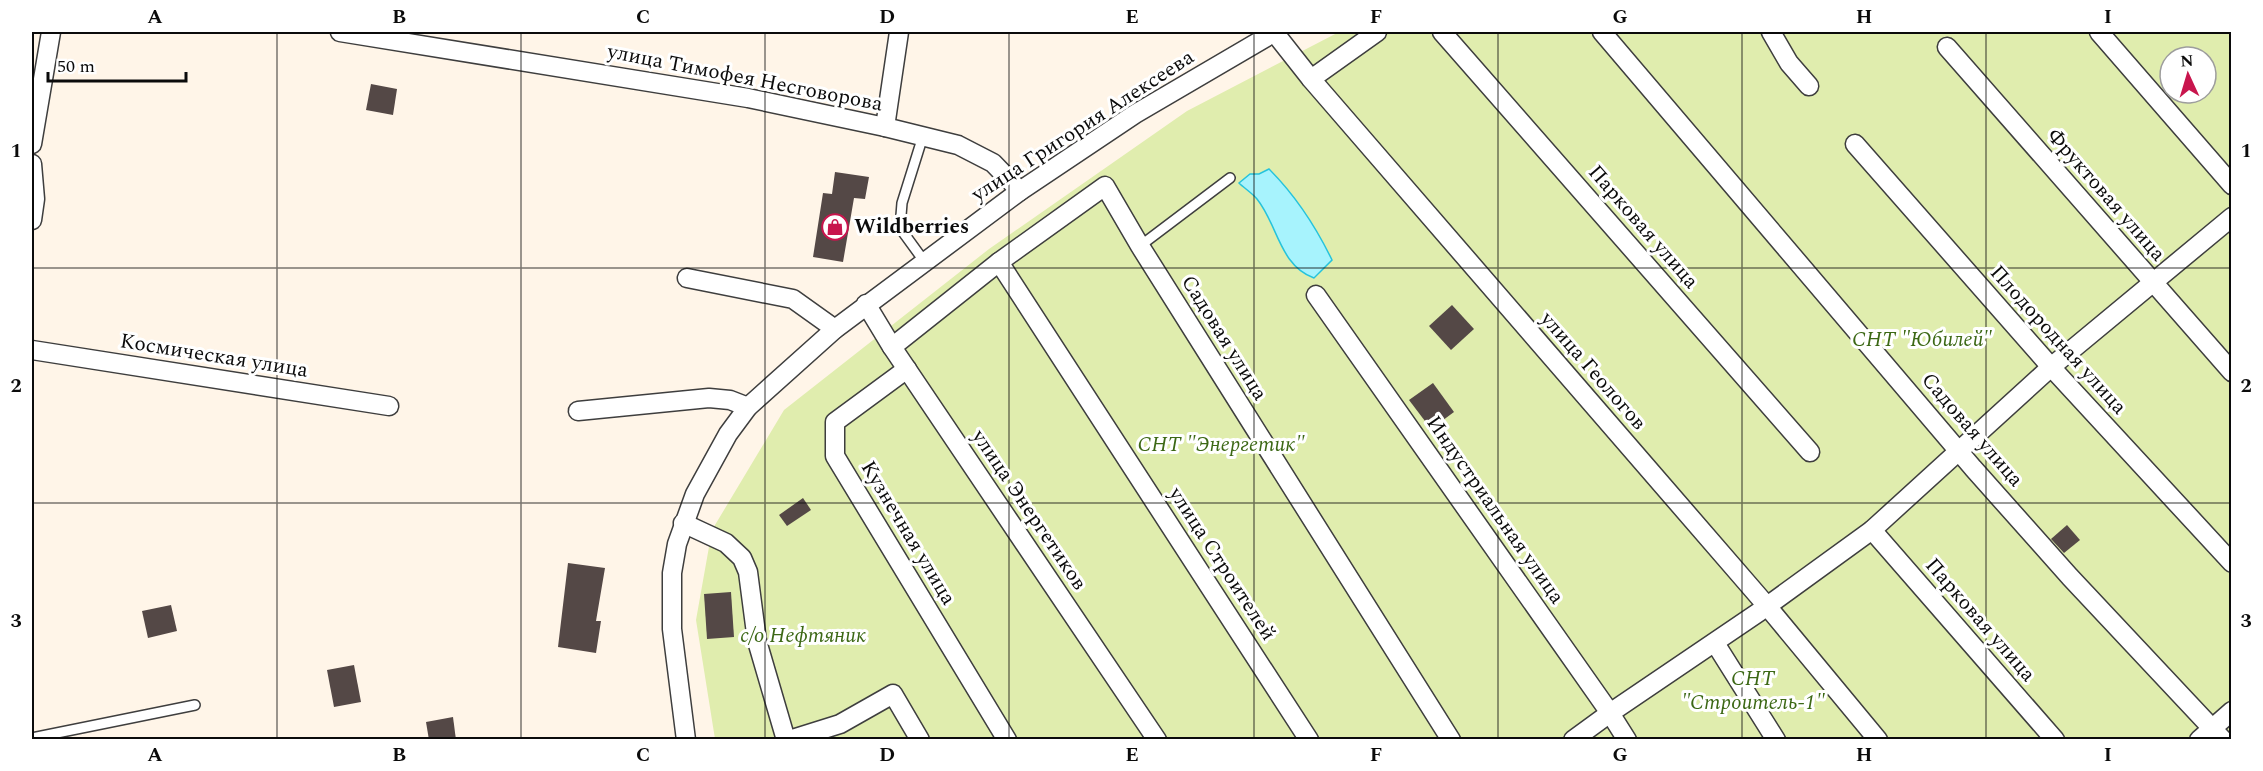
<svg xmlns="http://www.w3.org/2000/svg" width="2263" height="771" font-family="Spectral,serif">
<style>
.green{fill:#e0edae;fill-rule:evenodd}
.water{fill:#a7f3fd;stroke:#26c3dc;stroke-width:1.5}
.building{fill:#544846}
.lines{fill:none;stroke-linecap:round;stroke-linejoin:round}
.service-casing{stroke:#3e3e3e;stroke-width:12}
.minor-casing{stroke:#3e3e3e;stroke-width:21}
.service{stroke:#fff;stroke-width:9}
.minor{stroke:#fff;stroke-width:18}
.grid{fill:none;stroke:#0b0b0b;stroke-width:1.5;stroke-opacity:0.55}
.labels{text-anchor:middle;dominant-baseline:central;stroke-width:6;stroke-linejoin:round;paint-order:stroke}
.street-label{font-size:21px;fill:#0b0b0b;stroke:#fff}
.poi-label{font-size:21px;font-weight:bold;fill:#0b0b0b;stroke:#fff;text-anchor:start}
.park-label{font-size:21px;font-style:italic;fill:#3c6815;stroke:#fff}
.neatline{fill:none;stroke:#0b0b0b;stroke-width:2}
.grid-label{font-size:20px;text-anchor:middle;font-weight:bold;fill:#0b0b0b}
</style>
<rect width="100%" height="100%" fill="#fff5e8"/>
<path class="green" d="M1339 32H2231V739H715L696 620 712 530 784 410 989 249 1187 111ZM2170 57H2206V93H2170Z"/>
<path class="water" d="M1269 169C1296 196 1315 225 1332 260L1314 278C1279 265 1278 225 1257 199 1252 193 1244 188 1239 183L1250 174H1259Z"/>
<g class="building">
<polygon points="371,84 397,89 393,115 366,110"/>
<polygon points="835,172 869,177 865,199 854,198 843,262 813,257 823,193 832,194"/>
<polygon points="1452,305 1474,329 1451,350 1429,326"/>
<polygon points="1433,383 1454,412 1431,429 1409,400"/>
<polygon points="803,498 811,510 787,526 779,515"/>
<polygon points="2067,525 2080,540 2064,553 2051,539"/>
<polygon points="568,563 605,568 596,621 601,621 596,653 558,647"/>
<polygon points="731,592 734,637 707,639 704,594"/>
<polygon points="171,605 177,631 148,638 142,611"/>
<polygon points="354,665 361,702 334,707 327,670"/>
<polygon points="453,717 456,740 429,740 426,722"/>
</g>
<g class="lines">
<g class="service-casing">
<g id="service">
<polyline points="923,136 902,203 900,228 924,261"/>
<polyline points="1140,246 1230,178"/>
<polyline points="32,738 195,705"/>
</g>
</g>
<g class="minor-casing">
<g id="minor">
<polyline points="340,32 748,98 885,127 958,145 993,163 1020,191"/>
<polyline points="1274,32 1311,79 1767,606 1878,740"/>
<polyline points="1442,32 1810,452"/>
<polyline points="1602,32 1973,468 2070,577 2223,740"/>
<polyline points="1771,32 1789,63 1809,86"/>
<polyline points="2099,32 2232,185"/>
<polyline points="1947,47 2232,372"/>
<polyline points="1311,79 1377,32"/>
<polyline points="885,127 899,32"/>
<polyline points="32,144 51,32"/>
<polyline points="1855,144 2051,367 2232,563"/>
<polyline points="32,164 35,199 32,220"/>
<polyline points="999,262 1309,740"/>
<polyline points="687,278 793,299 835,329"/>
<polyline points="1316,295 1610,713 1573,740"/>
<polyline points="866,304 892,347 1157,740"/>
<polyline points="892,347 999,262 1105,186 1140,246 1451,740"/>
<polyline points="32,350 389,406"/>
<polyline points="907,369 835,422 835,456 1007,740"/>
<polyline points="578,411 709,398 730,400 748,407"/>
<polyline points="683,523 726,543 742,558 748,572 757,641 786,740"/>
<polyline points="1872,530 2055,740"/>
<polyline points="1715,643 1776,740"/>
<polyline points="686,740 672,629 672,573 677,544 695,494 728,434 748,407 835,329 1020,191 1135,114 1275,32"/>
<polyline points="789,740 840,724 893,694 920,740"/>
<polyline points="1627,740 1610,713 1759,612 1872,530 2051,367 2232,217"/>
<polyline points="2199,740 2232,711"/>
</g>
</g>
<use href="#service" class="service"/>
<use href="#minor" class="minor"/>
</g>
<path class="grid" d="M277 32V740M521 32V740M765 32V740M1009 32V740M1254 32V740M1498 32V740M1742 32V740M1986 32V740M32 268H2232M32 503H2232"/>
<defs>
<g id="shop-ring" transform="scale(1.35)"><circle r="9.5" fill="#fff" stroke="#c8154d" stroke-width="1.5"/><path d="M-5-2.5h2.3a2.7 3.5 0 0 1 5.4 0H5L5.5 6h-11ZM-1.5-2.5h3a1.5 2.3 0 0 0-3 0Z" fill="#c8154d"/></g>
</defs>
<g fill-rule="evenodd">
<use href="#shop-ring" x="835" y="227"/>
</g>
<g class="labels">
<g class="street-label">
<text transform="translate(745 78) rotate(11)">улица Тимофея Несговорова</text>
<text transform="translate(1083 126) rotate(-33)">улица Григория Алексеева</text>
<text transform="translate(2106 195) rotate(49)">Фруктовая улица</text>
<text transform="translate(1643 227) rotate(49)">Парковая улица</text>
<text transform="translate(1224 338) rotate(58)">Садовая улица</text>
<text transform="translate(2058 340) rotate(48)">Плодородная улица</text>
<text transform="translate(214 356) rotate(9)">Космическая улица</text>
<text transform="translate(1593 371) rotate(49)">улица Геологов</text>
<text transform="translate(1972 430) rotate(49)">Садовая улица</text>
<text transform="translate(1029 510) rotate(56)">улица Энергетиков</text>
<text transform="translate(1495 510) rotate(55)">Индустриальная улица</text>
<text transform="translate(908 533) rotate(59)">Кузнечная улица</text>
<text transform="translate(1222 564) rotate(57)">улица Строителей</text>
<text transform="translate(1980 620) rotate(49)">Парковая улица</text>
</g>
<g class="poi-label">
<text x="854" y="227">Wildberries</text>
</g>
<g class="park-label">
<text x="1922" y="340">СНТ "Юбилей"</text>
<text x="1221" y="445">СНТ "Энергетик"</text>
<text x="803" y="636">с/о Нефтяник</text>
<text x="1753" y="679">СНТ<tspan x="1753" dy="24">"Строитель-1"</tspan></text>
</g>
</g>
<rect width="2263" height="771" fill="none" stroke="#ffffff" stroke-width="66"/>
<g transform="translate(2188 75) rotate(356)"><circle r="28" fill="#ffffff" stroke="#9d9d9d" stroke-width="1.5"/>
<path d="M0-4.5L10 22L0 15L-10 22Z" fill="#c8154d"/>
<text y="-9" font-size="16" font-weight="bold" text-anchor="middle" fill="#0b0b0b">N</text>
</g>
<path d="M48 72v9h138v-9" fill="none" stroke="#0b0b0b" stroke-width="3"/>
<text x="57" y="72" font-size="18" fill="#0b0b0b" stroke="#ffffff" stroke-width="4.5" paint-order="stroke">50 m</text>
<rect x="33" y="33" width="2197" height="705" class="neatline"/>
<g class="grid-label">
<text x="155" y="23">A</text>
<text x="399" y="23">B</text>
<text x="643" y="23">C</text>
<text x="887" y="23">D</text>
<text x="1132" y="23">E</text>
<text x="1376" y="23">F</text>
<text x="1620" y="23">G</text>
<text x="1864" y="23">H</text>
<text x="2108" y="23">I</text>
<text x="16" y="157">1</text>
<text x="2246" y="157">1</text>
<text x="16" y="392">2</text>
<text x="2246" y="392">2</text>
<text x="16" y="627">3</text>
<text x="2246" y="627">3</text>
<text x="155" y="761">A</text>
<text x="399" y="761">B</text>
<text x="643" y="761">C</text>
<text x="887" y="761">D</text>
<text x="1132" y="761">E</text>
<text x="1376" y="761">F</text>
<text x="1620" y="761">G</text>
<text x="1864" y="761">H</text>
<text x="2108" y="761">I</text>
</g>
</svg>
